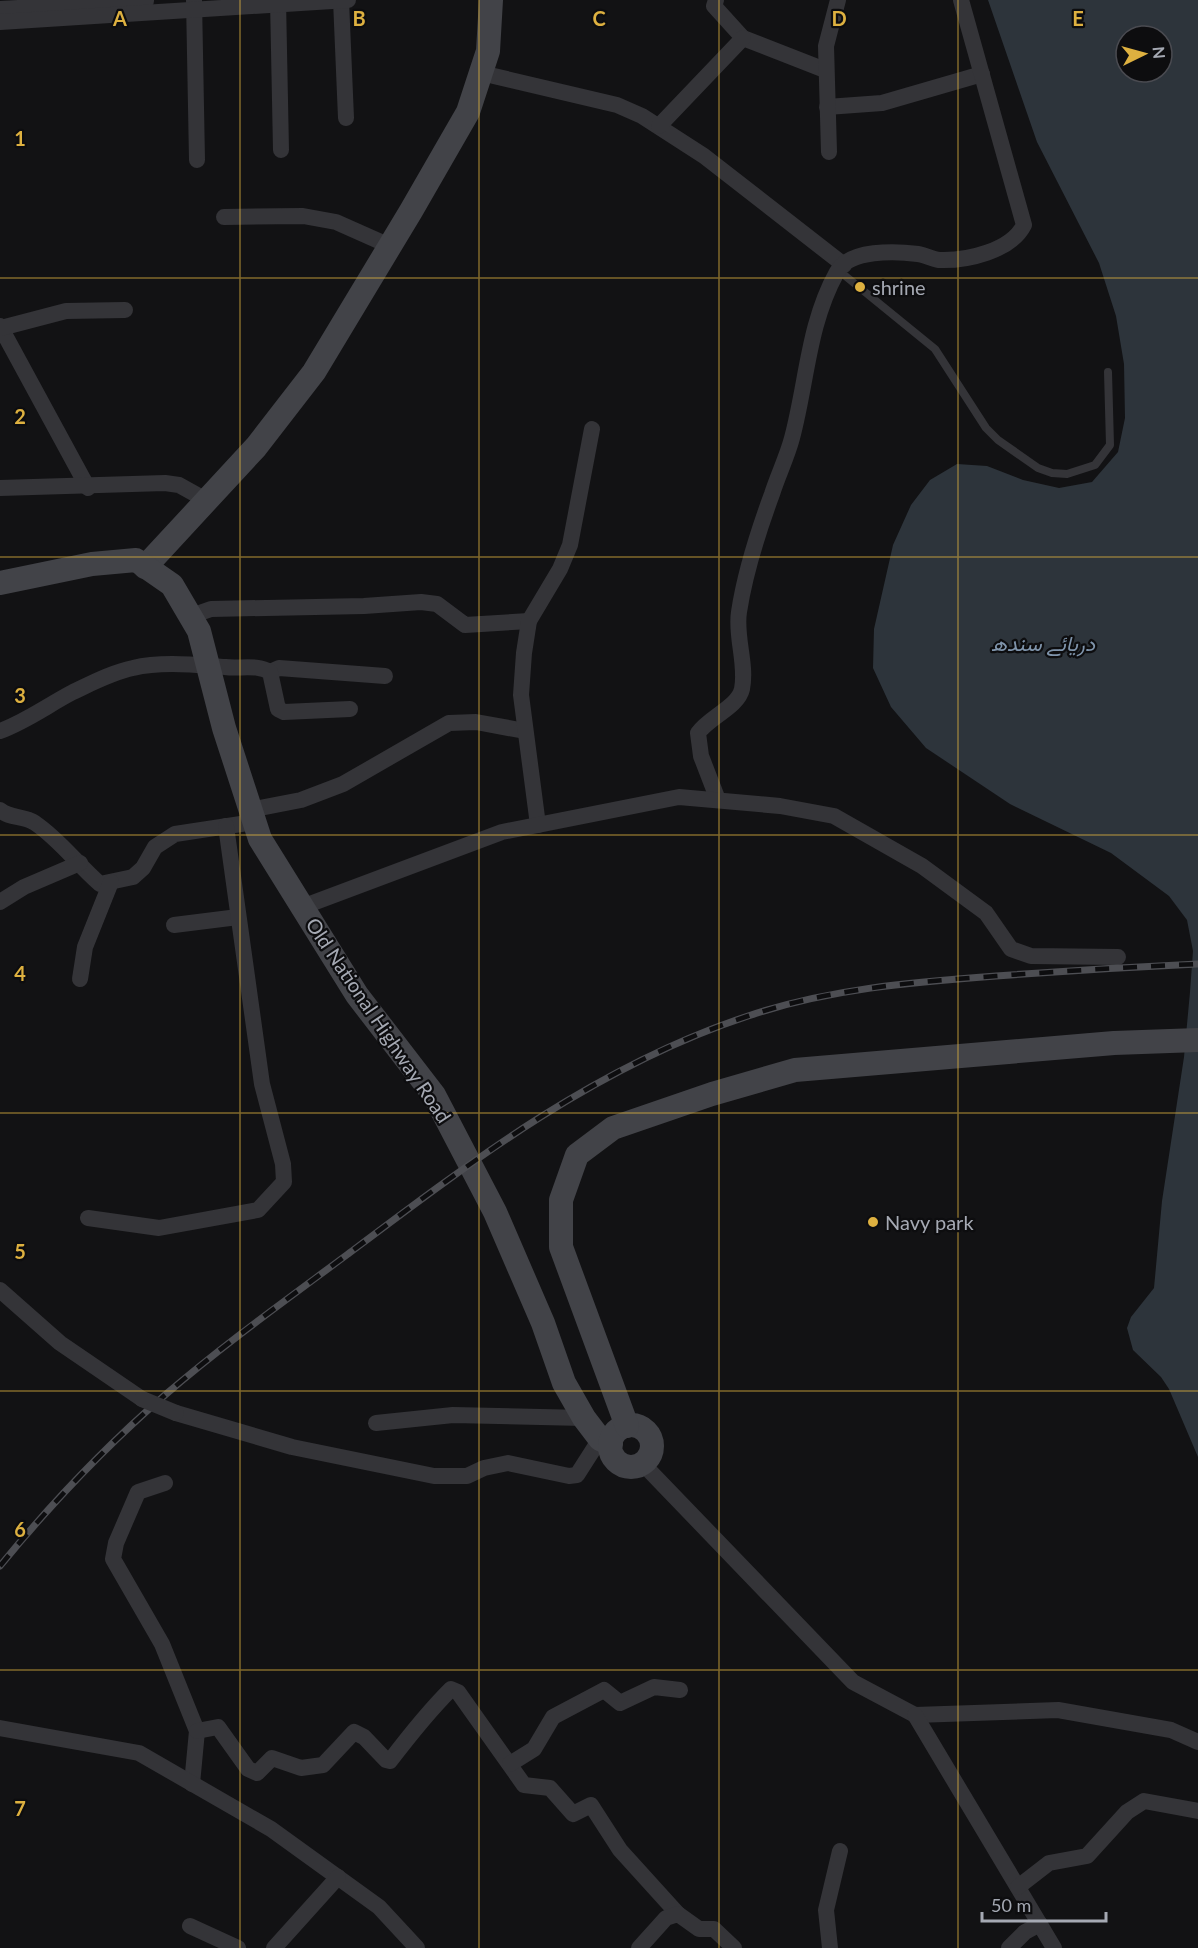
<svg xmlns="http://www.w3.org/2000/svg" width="1198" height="1948" font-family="Lato,Vazirmatn,sans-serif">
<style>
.water{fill:#2d343b;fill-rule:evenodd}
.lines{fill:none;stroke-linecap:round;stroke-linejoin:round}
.lane{stroke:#343438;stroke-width:8}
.street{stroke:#343438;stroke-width:16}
.secondary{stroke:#424348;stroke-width:24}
.rail-casing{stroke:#4d4e53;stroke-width:7}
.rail{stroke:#0d0d0f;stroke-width:4.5;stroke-dasharray:14;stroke-linecap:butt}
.street-bridge{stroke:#343438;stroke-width:16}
.grid{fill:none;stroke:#deb140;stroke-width:1.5;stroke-opacity:0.55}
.poi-dot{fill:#deb140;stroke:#0d0d0f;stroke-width:2}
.labels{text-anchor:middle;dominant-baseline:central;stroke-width:4.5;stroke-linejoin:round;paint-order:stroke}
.poi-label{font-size:20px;fill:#a5a9b3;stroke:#0d0d0f;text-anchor:start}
.street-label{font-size:20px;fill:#a5a9b3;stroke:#0d0d0f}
.water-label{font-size:21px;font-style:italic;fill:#7f94ab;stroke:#0d0d0f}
.grid-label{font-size:20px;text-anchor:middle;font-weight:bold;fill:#deb140;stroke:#0d0d0f;stroke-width:4.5;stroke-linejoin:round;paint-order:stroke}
</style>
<rect width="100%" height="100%" fill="#121214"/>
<path class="water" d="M988 0H1198V1457L1169 1389 1161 1377 1133 1350 1127 1328 1131 1317 1154 1288 1162 1201 1184 1057 1190 992 1193 951 1187 920 1169 896 1111 853 1010 804 926 748 891 707 873 668 874 629 893 545 911 505 930 480 957 464 987 466 1023 480 1059 488 1092 482 1118 452 1125 418 1124 364 1116 316 1099 263 1037 142ZM1126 36H1162V72H1126Z"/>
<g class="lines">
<polyline class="lane" points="838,270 935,349 986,428 998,440 1038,468 1052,473 1067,474 1095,465 1110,445 1108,372"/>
<g class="street">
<polyline points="194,0 197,160"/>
<polyline points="278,0 281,150"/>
<polyline points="341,0 346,118"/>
<polyline points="716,0 714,6 743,38 825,70"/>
<polyline points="0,9 146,1"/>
<polyline points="0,22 348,0"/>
<polyline points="481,73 617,105 642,116 704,156 844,265"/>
<polyline points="827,107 882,103 982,74"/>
<polyline points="659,126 743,38"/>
<polyline points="829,152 826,46 838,0"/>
<polyline points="224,217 303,216 336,222 390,246"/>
<polyline points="0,326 88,488"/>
<polyline points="1,328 66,311 125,310"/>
<polyline points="0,488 165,483 179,485 206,500"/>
<polyline points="191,616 211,609 364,606 421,602 437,604 465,625 529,621"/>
<polyline points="270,672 279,668 385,676"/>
<path d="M0 731C27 721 48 705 73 692 92 683 113 672 133 668 162 661 196 665 225 667 240 669 257 664 270 672L278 709 284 712 350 709"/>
<path d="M718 800 701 756 698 733C709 717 738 707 742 689 747 664 735 636 739 612 745 572 758 532 772 494 778 475 787 457 792 438 807 382 808 324 837 272 849 249 896 251 918 254 925 255 932 259 939 260 967 261 1011 251 1024 225L961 0"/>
<path d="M0 810C10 819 24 815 35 823 60 840 77 864 100 884L133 877 143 868 155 847 175 834 254 822"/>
<polyline points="250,810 301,800 343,784 449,723 476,722 525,731"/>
<polyline points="538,825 521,695 524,653 529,621 560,569 570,545 592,429"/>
<polyline points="0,902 24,887 80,863"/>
<polyline points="302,907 502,832 679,797 780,806 834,816 922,866 986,913 1011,949 1031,956 1118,957"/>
<polyline points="174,925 238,917"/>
<polyline points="80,979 85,947 111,882"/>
<polyline points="88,1218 159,1228 258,1210 284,1182 283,1164 262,1084 226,826"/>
<polyline points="0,1290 60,1343 142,1399"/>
<polyline points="176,1413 292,1447 434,1476 467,1476 484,1468 508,1463 569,1476 577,1475 600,1439"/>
<polyline points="376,1423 453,1415 584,1418"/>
<polyline points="643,1464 853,1682 915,1715 1058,1710 1171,1730 1198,1742"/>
<polyline points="165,1483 138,1492 116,1543 113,1559 162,1644 197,1731 192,1784"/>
<polyline points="915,1715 1054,1948"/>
<polyline points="0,1728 139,1753 271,1829 379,1907 417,1948"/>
<path d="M197 1731 218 1727 248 1769 257 1773 272 1758 301 1768 323 1765 354 1732 364 1737 386 1760 390 1761C409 1736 429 1711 451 1689L458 1692 524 1785 550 1788 573 1814 591 1805 620 1850 678 1914"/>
<polyline points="510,1764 534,1749 553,1717 604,1690 620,1703 654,1687 680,1690"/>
<polyline points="1018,1887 1049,1863 1087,1856 1127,1812 1144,1801 1198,1811"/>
<polyline points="190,1926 238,1948"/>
<polyline points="274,1948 338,1877"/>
<polyline points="639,1948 666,1918 678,1914 699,1929 714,1929 734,1948"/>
<polyline points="830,1948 826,1910 840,1851"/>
<polyline points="1009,1948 1025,1932 1040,1924"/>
</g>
<g class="secondary">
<polyline points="145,567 256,447 314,372 411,211 468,112 488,51 491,0"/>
<polyline points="0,583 92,564 136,560 172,585 199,631 224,728 260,839 357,995 434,1095 495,1212 543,1323 564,1383 584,1418 600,1439 611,1444"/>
<circle cx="631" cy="1446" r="21"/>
<polyline points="627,1426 561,1247 561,1200 577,1155 613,1128 712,1094 795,1070 1114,1043 1198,1040"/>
</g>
<g class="rail-casing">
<path id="rail" d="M0 1566C50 1505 106 1446 165 1395 223 1345 286 1300 348 1254 473 1160 597 1066 748 1016 828 989 912 982 996 976 1063 971 1130 967 1198 964"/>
</g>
<use href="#rail" class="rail"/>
<polyline class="street-bridge" points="142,1399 176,1413"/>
</g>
<path class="grid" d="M240 0V1948M479 0V1948M719 0V1948M958 0V1948M0 278H1198M0 557H1198M0 835H1198M0 1113H1198M0 1391H1198M0 1670H1198"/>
<g class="poi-dot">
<circle cx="860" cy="287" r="6"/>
<circle cx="873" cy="1222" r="6"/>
</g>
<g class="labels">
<g class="poi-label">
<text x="872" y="287">shrine</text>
<text x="885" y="1222">Navy park</text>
</g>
<g class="street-label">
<text transform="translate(379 1020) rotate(56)">Old National Highway Road</text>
</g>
<g class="water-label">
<text x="1043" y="642">دریائے سندھ</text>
</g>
</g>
<g class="grid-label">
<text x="120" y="26">A</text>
<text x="359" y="26">B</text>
<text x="599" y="26">C</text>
<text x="839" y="26">D</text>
<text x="1078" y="26">E</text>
<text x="20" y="146">1</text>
<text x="20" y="424">2</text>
<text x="20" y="703">3</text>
<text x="20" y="981">4</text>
<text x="20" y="1259">5</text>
<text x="20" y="1537">6</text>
<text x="20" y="1816">7</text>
</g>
<g transform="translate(1144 54) rotate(85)"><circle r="28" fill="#0d0d0f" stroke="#4a4b51" stroke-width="1.5"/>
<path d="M0-4.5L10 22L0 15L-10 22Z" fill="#deb140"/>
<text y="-9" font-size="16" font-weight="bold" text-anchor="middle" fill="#a5a9b3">N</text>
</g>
<path d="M982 1912v9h124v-9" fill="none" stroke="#a5a9b3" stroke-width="3"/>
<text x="991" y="1912" font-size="18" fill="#a5a9b3" stroke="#0d0d0f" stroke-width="4.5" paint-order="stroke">50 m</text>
</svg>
